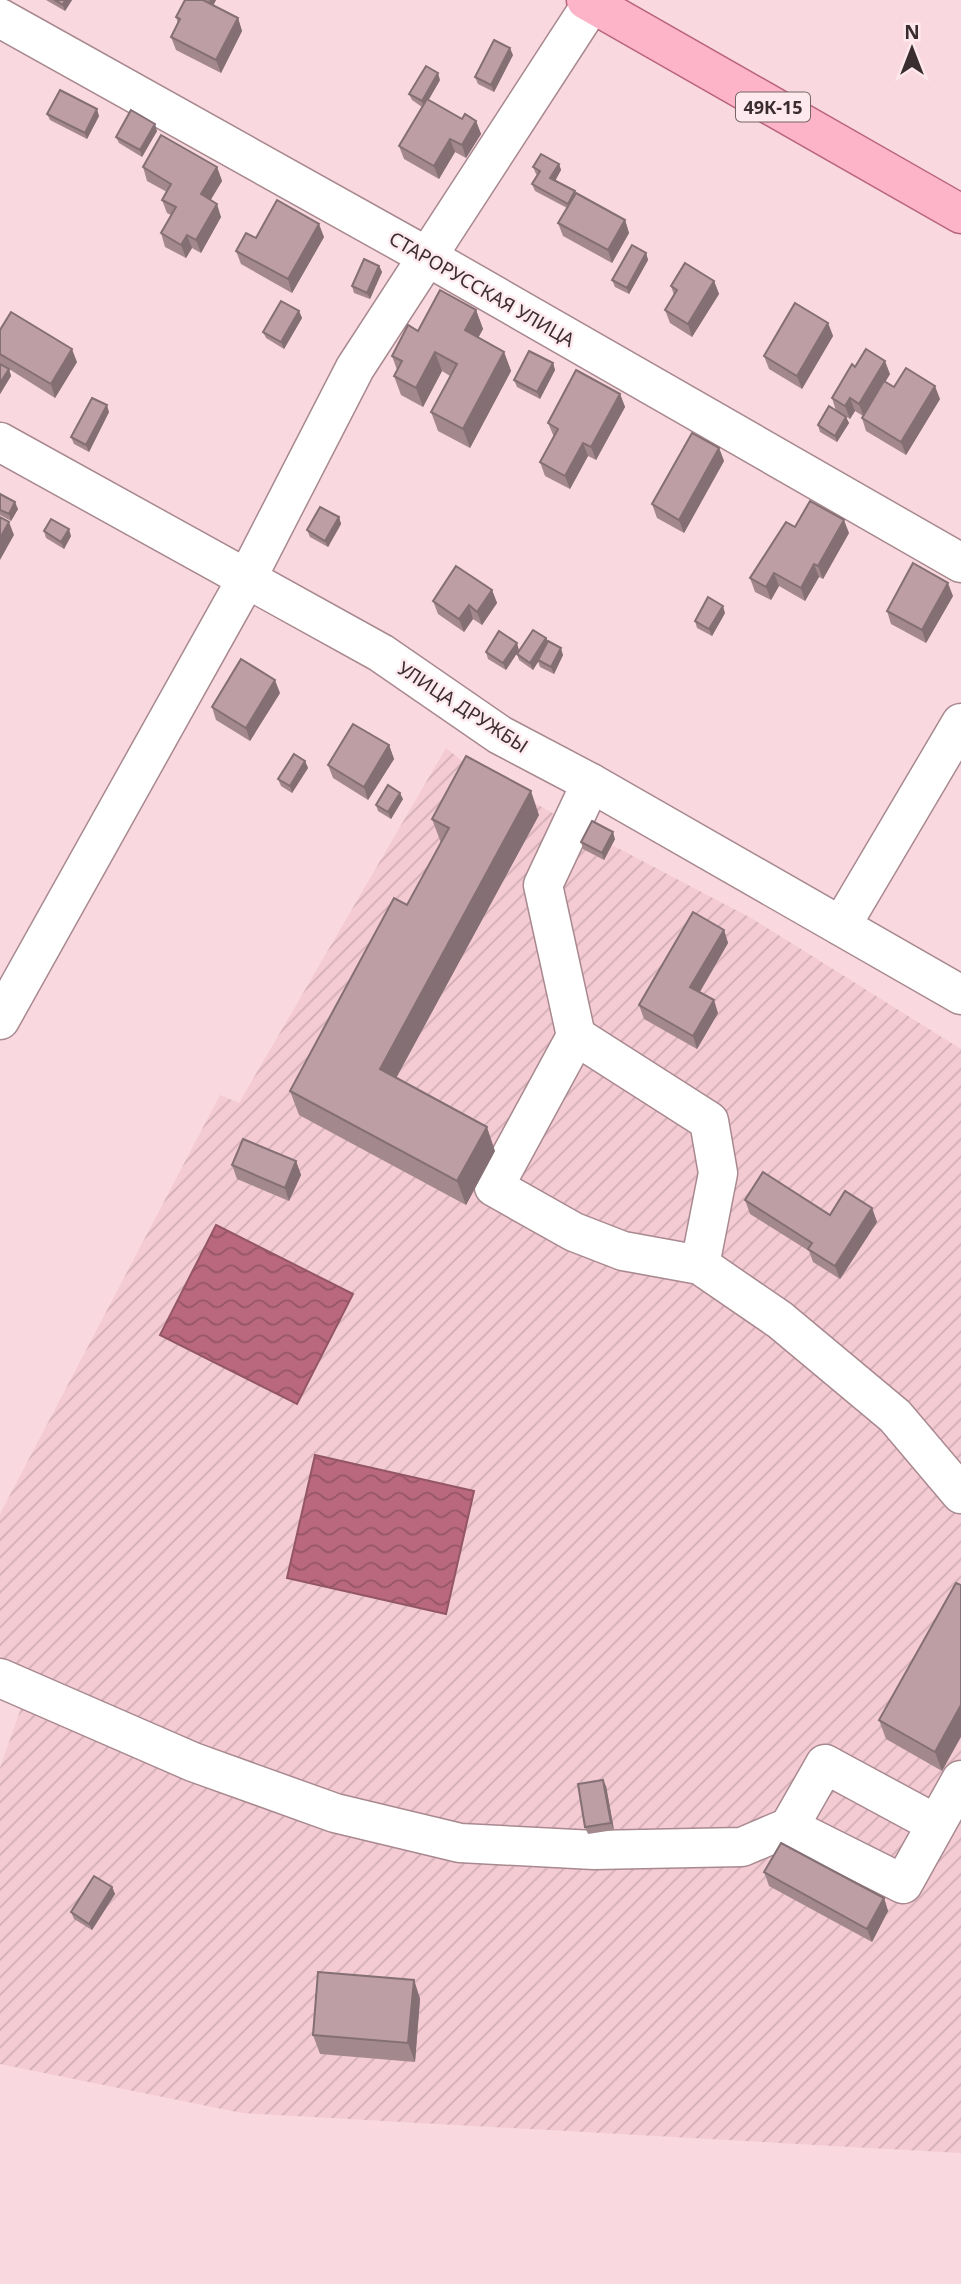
<svg xmlns="http://www.w3.org/2000/svg" width="961" height="2284" font-family="'Noto Sans',sans-serif">
<style>
.industrial{fill:url(#industrial-furrows)}
.water{fill:url(#water-waves);stroke:#935667;stroke-width:2}
.lines{fill:none;stroke-linecap:round;stroke-linejoin:round}
.minor-casing{stroke:#a88990;stroke-width:41}
.major-casing{stroke:#b8647c;stroke-width:41}
.minor{stroke:#fff;stroke-width:38}
.major{stroke:#fdb4c9;stroke-width:38}
.wall{fill:#a3888e}
.shaded-wall{fill:#846f74}
.building{fill:#bd9ea5;stroke:#846f74;stroke-width:2}
.labels{text-anchor:middle;dominant-baseline:central;stroke-width:5;stroke-linejoin:round;paint-order:stroke}
.shield{fill:#fee9ee;stroke:#756569;stroke-width:2}
.shield-label{font-size:18px;font-weight:bold;fill:#3a2d30}
.street-label{font-size:19px;fill:#3a2d30;stroke:#fee9ee}
</style>
<defs>
<pattern id="industrial-furrows" width="10" height="10" patternUnits="userSpaceOnUse" patternTransform="scale(1.75)"><rect width="10" height="10" fill="#f4cad3"/><path d="M-1 1l2-2M0 10L10 0M9 11l2-2" fill="none" stroke="#d2aeb5"/></pattern>
<pattern id="water-waves" width="16" height="10" patternUnits="userSpaceOnUse" patternTransform="scale(1.75)"><rect width="16" height="10" fill="#b9687e"/><path d="M0 5q4-4 8 0t8 0" fill="none" stroke="#975668"/></pattern>
</defs>
<rect width="100%" height="100%" fill="#fad8e0"/>
<polygon class="industrial" points="446,748 467,765 572,824 751,918 961,1049 961,2153 242,2113 0,2064 0,1768 23,1702 0,1662 0,1514 220,1095 239,1103"/>
<g class="water">
<polygon points="216,1225 353,1294 297,1404 160,1335"/>
<polygon points="315,1455 474,1491 446,1614 287,1578"/>
</g>
<g class="lines">
<g class="minor-casing">
<g id="minor">
<polyline points="0,18 426,256 961,563"/>
<polyline points="0,442 381,653 500,735 591,783 961,995"/>
<polyline points="591,783 543,885 576,1036 494,1187 574,1232 623,1251 700,1265 780,1320 895,1416 961,1494"/>
<polyline points="841,926 961,723"/>
<polyline points="0,1020 247,578 355,368 592,3"/>
<polyline points="576,1036 709,1121 718,1173 700,1265"/>
<polyline points="0,1678 193,1762 335,1813 460,1843 594,1850 742,1847 789,1827"/>
<polyline points="936,1824 825,1764 789,1827 903,1884 961,1780"/>
</g>
</g>
<g class="major-casing">
<polyline id="major" points="586,0 961,214"/>
</g>
<use href="#minor" class="minor"/>
<use href="#major" class="major"/>
</g>
<g class="wall">
<polygon points="46,0 72,0 65,11"/>
<polygon points="185,0 216,0 213,5 238,18 242,31 221,73 176,50 171,37 178,23 176,17"/>
<polygon points="513,55 494,92 478,84 475,77"/>
<polygon points="440,80 428,100 462,119 476,121 481,134 466,158 455,152 439,179 404,159 399,146 422,107 412,100 409,94"/>
<polygon points="47,114 99,116 87,139 50,120"/>
<polygon points="157,131 142,157 119,143 116,137"/>
<polygon points="559,164 561,170 555,180 575,191 575,193 625,220 629,233 612,263 563,236 558,223 567,208 535,191 532,184 538,175 536,174 533,167"/>
<polygon points="143,167 217,167 222,181 210,200 221,217 201,253 192,248 186,258 165,247 161,233 171,215 167,213 162,200 167,192 147,181"/>
<polygon points="324,237 292,293 241,264 236,251 256,238"/>
<polygon points="646,253 648,260 629,294 615,287 612,280"/>
<polygon points="379,266 382,272 370,299 354,293 352,286"/>
<polygon points="714,281 719,294 692,337 670,323 665,310 674,295 671,286"/>
<polygon points="476,310 483,329 478,338 504,352 511,371 470,448 438,431 431,412 450,376 442,371 423,407 401,395 394,376 397,370 392,356 418,331"/>
<polygon points="299,311 302,318 284,349 266,338 263,332"/>
<polygon points="828,323 833,336 802,389 769,369 764,356"/>
<polygon points="0,330 77,362 55,398 9,369 11,376 0,394"/>
<polygon points="553,363 555,370 540,399 517,387 514,380"/>
<polygon points="855,367 890,374 885,382 894,387 940,399 906,455 866,431 862,418 863,416 855,411 850,419 842,414 846,417 849,423 837,442 820,432 818,425 836,411 832,398"/>
<polygon points="620,394 625,407 596,460 588,456 570,489 545,476 540,462 554,437 548,423"/>
<polygon points="109,412 89,452 74,444 71,437"/>
<polygon points="719,448 724,461 684,533 657,518 652,504"/>
<polygon points="0,494 18,509 11,521 0,515"/>
<polygon points="339,517 341,524 328,547 310,537 307,530"/>
<polygon points="795,527 849,533 823,579 819,577 805,601 779,586 771,600 755,592 750,578"/>
<polygon points="44,531 71,536 64,549 46,538"/>
<polygon points="492,590 497,603 482,625 473,619 464,632 438,614 433,601"/>
<polygon points="953,596 926,643 891,624 887,611"/>
<polygon points="725,613 712,636 697,628 695,621"/>
<polygon points="546,638 548,641 563,655 554,674 540,667 538,661 533,670 519,660 517,654"/>
<polygon points="519,650 506,670 488,659 486,652"/>
<polygon points="280,693 250,741 216,720 212,707"/>
<polygon points="389,745 394,759 368,800 333,778 328,765"/>
<polygon points="305,761 308,768 292,793 281,786 278,779"/>
<polygon points="403,799 391,819 378,811 376,805"/>
<polygon points="539,815 396,1078 495,1151 466,1205 299,1115 290,1091 407,905 441,843 432,819"/>
<polygon points="615,839 604,860 583,849 581,842"/>
<polygon points="724,930 728,943 700,992 718,1013 697,1049 644,1019 639,1005"/>
<polygon points="296,1161 301,1175 289,1201 237,1179 232,1165"/>
<polygon points="745,1200 830,1215 872,1208 877,1222 840,1279 813,1262 809,1251 750,1214"/>
<polygon points="956,1583 942,1771 886,1739 879,1720"/>
<polygon points="606,1786 614,1830 588,1834 585,1827"/>
<polygon points="764,1872 884,1898 888,1911 872,1942 769,1886"/>
<polygon points="112,1887 115,1894 92,1930 74,1919 71,1912"/>
<polygon points="414,1980 420,1999 415,2062 320,2054 313,2035"/>
</g>
<g class="shaded-wall">
<polygon points="65,0 72,0 65,11 63,5"/>
<polygon points="210,0 216,0 212,8 209,1"/>
<polygon points="238,18 242,31 221,73 216,60"/>
<polygon points="510,48 513,55 494,92 491,85"/>
<polygon points="438,73 440,80 424,108 422,101"/>
<polygon points="97,109 99,116 87,139 85,133"/>
<polygon points="476,121 481,134 466,158 462,145"/>
<polygon points="155,124 157,131 142,157 140,150"/>
<polygon points="450,139 455,152 439,179 434,166"/>
<polygon points="559,164 561,170 553,185 550,178"/>
<polygon points="217,167 222,181 206,208 201,194"/>
<polygon points="217,204 221,217 201,253 196,240"/>
<polygon points="625,220 629,233 612,263 608,250"/>
<polygon points="319,224 324,237 292,293 288,279"/>
<polygon points="187,235 192,248 186,258 181,245"/>
<polygon points="646,253 648,260 629,294 627,288"/>
<polygon points="379,266 382,272 370,299 367,293"/>
<polygon points="714,281 719,294 692,337 688,324"/>
<polygon points="476,310 483,329 472,349 465,330"/>
<polygon points="299,311 302,318 284,349 281,342"/>
<polygon points="828,323 833,336 802,389 797,376"/>
<polygon points="72,349 77,362 55,398 51,384"/>
<polygon points="435,352 442,371 423,407 416,388"/>
<polygon points="504,352 511,371 470,448 463,429"/>
<polygon points="885,361 890,374 864,417 859,404"/>
<polygon points="553,363 555,370 540,399 537,392"/>
<polygon points="9,369 11,376 0,394 0,383"/>
<polygon points="935,386 940,399 906,455 901,442"/>
<polygon points="620,394 625,407 596,460 591,447"/>
<polygon points="850,398 855,411 850,419 845,406"/>
<polygon points="107,405 109,412 89,452 86,445"/>
<polygon points="846,417 849,423 837,442 835,436"/>
<polygon points="583,443 588,456 570,489 565,476"/>
<polygon points="719,448 724,461 684,533 679,520"/>
<polygon points="15,502 18,509 11,521 9,514"/>
<polygon points="339,517 341,524 328,547 325,541"/>
<polygon points="844,520 849,533 823,579 818,566"/>
<polygon points="9,522 14,535 0,560 0,538"/>
<polygon points="69,529 71,536 64,549 61,542"/>
<polygon points="814,564 819,577 805,601 801,588"/>
<polygon points="774,573 779,586 771,600 766,587"/>
<polygon points="948,583 953,596 926,643 922,630"/>
<polygon points="492,590 497,603 482,625 477,612"/>
<polygon points="469,605 473,619 464,632 459,619"/>
<polygon points="723,606 725,613 712,636 709,629"/>
<polygon points="546,638 549,645 533,670 530,663"/>
<polygon points="517,643 519,650 506,670 503,663"/>
<polygon points="561,648 563,655 554,674 551,667"/>
<polygon points="275,680 280,693 250,741 246,728"/>
<polygon points="389,745 394,759 368,800 364,787"/>
<polygon points="305,761 308,768 292,793 290,786"/>
<polygon points="531,791 539,815 388,1093 380,1069"/>
<polygon points="400,793 403,799 391,819 388,812"/>
<polygon points="613,832 615,839 604,860 602,853"/>
<polygon points="724,930 728,943 695,1000 690,987"/>
<polygon points="714,1000 718,1013 697,1049 693,1036"/>
<polygon points="487,1127 495,1151 466,1205 457,1181"/>
<polygon points="296,1161 301,1175 289,1201 285,1188"/>
<polygon points="872,1208 877,1222 840,1279 835,1266"/>
<polygon points="961,1705 961,1737 942,1771 935,1752"/>
<polygon points="603,1780 606,1786 614,1830 611,1823"/>
<polygon points="112,1887 115,1894 92,1930 89,1924"/>
<polygon points="884,1898 888,1911 872,1942 867,1929"/>
<polygon points="414,1980 420,1999 415,2062 408,2043"/>
</g>
<g class="building">
<polygon points="55,0 65,0 63,5"/>
<polygon points="185,0 203,0 238,18 216,60 171,37 180,19 176,17"/>
<polygon points="494,40 510,48 491,85 475,77"/>
<polygon points="426,66 438,73 422,101 409,94"/>
<polygon points="60,90 97,109 85,133 47,114"/>
<polygon points="427,99 462,119 465,114 476,121 462,145 450,139 434,166 399,146"/>
<polygon points="131,110 155,124 140,150 116,137"/>
<polygon points="161,135 217,167 201,194 217,204 196,240 187,235 181,245 161,233 176,207 162,200 171,184 143,167"/>
<polygon points="541,154 559,164 550,178 575,191 568,204 532,184 540,171 533,167"/>
<polygon points="576,193 625,220 608,250 558,223"/>
<polygon points="277,200 319,224 288,279 236,251 246,233 256,238"/>
<polygon points="632,245 646,253 627,288 612,280"/>
<polygon points="364,259 379,266 367,293 352,286"/>
<polygon points="685,263 714,281 688,324 665,310 677,290 671,286"/>
<polygon points="440,290 476,310 465,330 504,352 463,429 431,412 457,364 435,352 416,388 394,376 402,361 392,356 408,325 418,331"/>
<polygon points="281,301 299,311 281,342 263,332"/>
<polygon points="795,303 828,323 797,376 764,356"/>
<polygon points="11,312 72,349 51,384 0,354 0,330"/>
<polygon points="866,349 885,361 859,404 850,398 845,406 832,398 852,364 855,367"/>
<polygon points="529,351 553,363 537,392 514,380"/>
<polygon points="0,364 9,369 0,383"/>
<polygon points="906,368 935,386 901,442 862,418 884,381 894,387"/>
<polygon points="576,370 620,394 591,447 583,443 565,476 540,462 558,429 548,423"/>
<polygon points="92,398 107,405 86,445 71,437"/>
<polygon points="829,406 846,417 835,436 818,425"/>
<polygon points="692,433 719,448 679,520 652,504"/>
<polygon points="0,494 15,502 9,514 0,510"/>
<polygon points="810,501 844,520 818,566 814,564 801,588 774,573 766,587 750,578 786,522 795,527"/>
<polygon points="320,507 339,517 325,541 307,530"/>
<polygon points="0,517 9,522 0,538"/>
<polygon points="51,519 69,529 61,542 44,531"/>
<polygon points="913,563 948,583 922,630 887,611"/>
<polygon points="456,566 492,590 477,612 469,605 459,619 433,601"/>
<polygon points="708,597 723,606 709,629 695,621"/>
<polygon points="533,630 546,638 530,663 517,654"/>
<polygon points="499,631 517,643 503,663 486,652"/>
<polygon points="548,641 561,648 551,667 538,660"/>
<polygon points="241,659 275,680 246,728 212,707"/>
<polygon points="353,724 389,745 364,787 328,765"/>
<polygon points="294,754 305,761 290,786 278,779"/>
<polygon points="466,756 531,791 380,1069 487,1127 457,1181 290,1091 394,898 407,905 449,828 432,819"/>
<polygon points="388,785 400,793 388,812 376,805"/>
<polygon points="592,821 613,832 602,853 581,842"/>
<polygon points="693,912 724,930 690,987 714,1000 693,1036 639,1005"/>
<polygon points="243,1139 296,1161 285,1188 232,1165"/>
<polygon points="763,1172 830,1215 845,1191 872,1208 835,1266 808,1249 812,1243 745,1200"/>
<polygon points="956,1583 961,1585 961,1705 935,1752 879,1720"/>
<polygon points="603,1780 611,1823 585,1827 578,1784"/>
<polygon points="781,1843 884,1898 867,1929 764,1872"/>
<polygon points="94,1876 112,1887 89,1924 71,1912"/>
<polygon points="318,1972 414,1980 408,2043 313,2035"/>
</g>
<g class="labels">
<rect class="shield" x="736" y="92.5" width="74" height="29" rx="5"/>
<g class="shield-label">
<text x="773" y="107">49К-15</text>
</g>
<g class="street-label">
<text transform="translate(482 289) rotate(30)">СТАРОРУССКАЯ УЛИЦА</text>
<text transform="translate(463 707) rotate(33)">УЛИЦА ДРУЖБЫ</text>
</g>
</g>
<g transform="translate(912 49)" stroke="#fee9ee" stroke-width="5" paint-order="stroke">
<path d="M0-5L12 26L0 18L-12 26Z" fill="#3a2d30"/>
<text y="-10" font-size="19" font-weight="bold" text-anchor="middle" fill="#3a2d30">N</text>
</g>
</svg>
